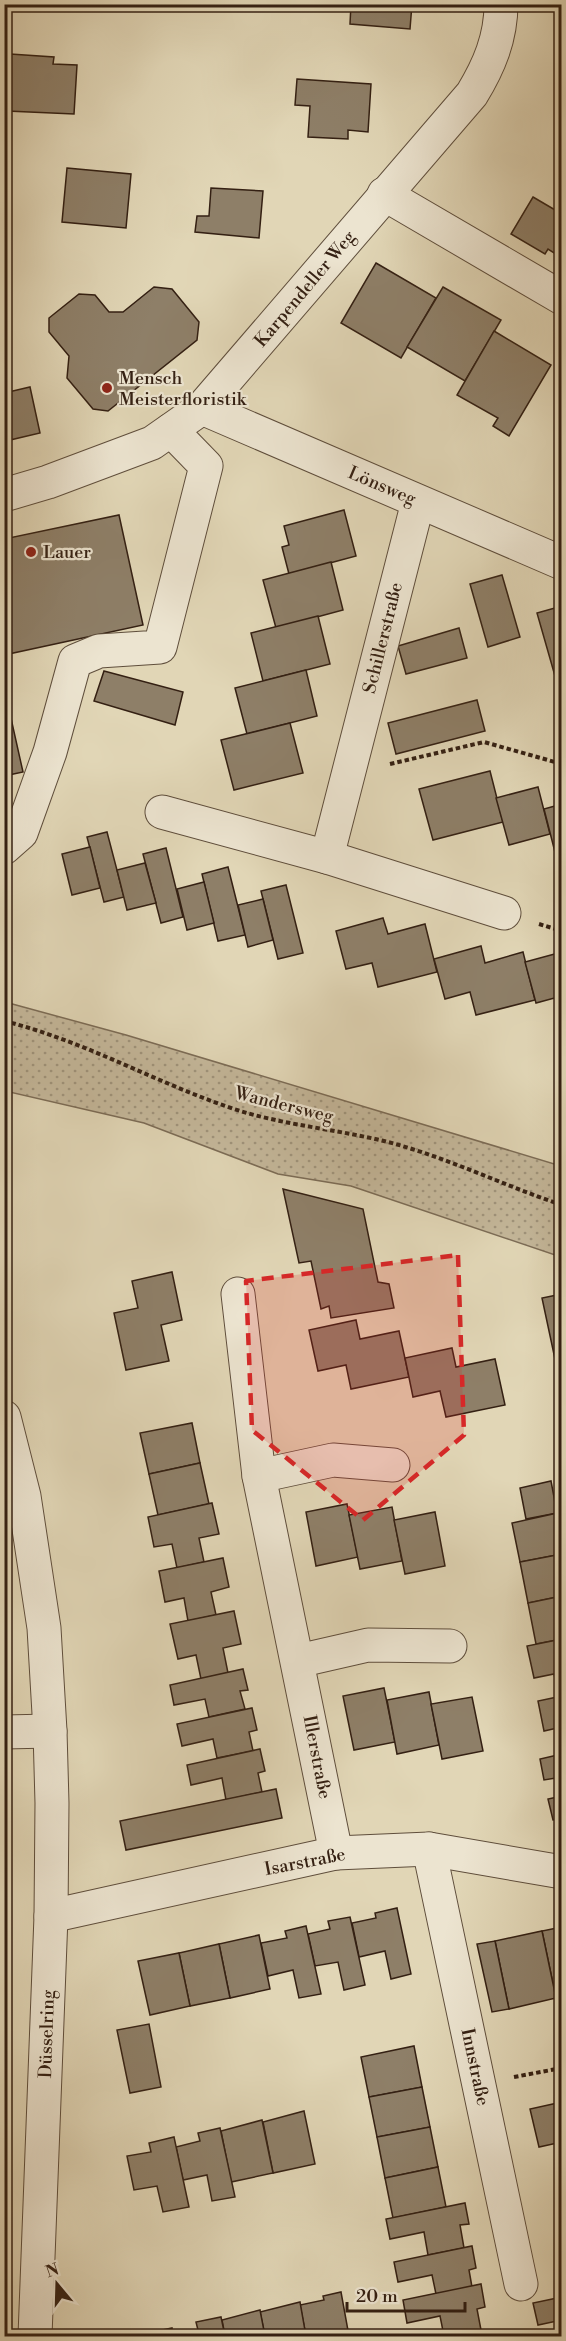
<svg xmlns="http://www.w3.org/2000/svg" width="566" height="2341" font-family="'Libre Bodoni',serif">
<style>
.grass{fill:url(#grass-dots);stroke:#7c6c56;stroke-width:1.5}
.building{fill:#8e7f68;stroke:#342013;stroke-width:1.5}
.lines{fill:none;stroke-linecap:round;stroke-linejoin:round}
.minor-casing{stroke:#5f4e3c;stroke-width:35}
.path{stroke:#342013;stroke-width:4;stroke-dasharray:4.5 3;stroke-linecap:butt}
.minor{stroke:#ece4d0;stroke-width:33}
.marked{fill:#d62828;fill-opacity:0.2;stroke:#d62828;stroke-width:4.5;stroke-dasharray:12 8;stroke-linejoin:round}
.poi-dot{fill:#8f2418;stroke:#ece4d0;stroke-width:2}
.labels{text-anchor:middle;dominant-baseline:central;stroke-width:4.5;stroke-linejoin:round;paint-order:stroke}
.street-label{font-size:18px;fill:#342013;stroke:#ece4d0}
.poi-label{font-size:18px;fill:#342013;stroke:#ece4d0;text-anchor:start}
</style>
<defs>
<pattern id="grass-dots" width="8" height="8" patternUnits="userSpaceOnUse" patternTransform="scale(1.5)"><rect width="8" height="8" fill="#c4b79a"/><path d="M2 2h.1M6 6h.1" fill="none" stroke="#a0947c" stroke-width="1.8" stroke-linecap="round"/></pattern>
</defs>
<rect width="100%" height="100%" fill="#e1d6b6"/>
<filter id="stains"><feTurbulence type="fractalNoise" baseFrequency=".00333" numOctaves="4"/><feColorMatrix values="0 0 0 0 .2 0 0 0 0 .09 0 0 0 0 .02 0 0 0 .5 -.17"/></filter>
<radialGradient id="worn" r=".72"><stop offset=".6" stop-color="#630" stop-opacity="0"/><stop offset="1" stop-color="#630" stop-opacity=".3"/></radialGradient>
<polygon class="grass" points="5,1002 126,1035 561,1166 561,1257 351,1186 278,1174 144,1123 5,1091"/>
<g class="building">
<polygon points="351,4 412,4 410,29 350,24"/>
<polygon points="10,54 54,57 53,64 77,65 74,114 7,111"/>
<polygon points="297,79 371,84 368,132 348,130 348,139 308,137 310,106 295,105"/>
<polygon points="67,168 131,174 126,228 62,222"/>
<polygon points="211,188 263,191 259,238 195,232 197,216 209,216"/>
<polygon points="533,197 562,214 562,258 548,249 545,254 511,234"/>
<polygon points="376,263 436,298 401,358 341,323"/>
<polygon points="154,287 172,289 199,322 197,340 108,411 93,409 67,378 69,356 49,332 49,318 79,294 95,295 109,312 123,312"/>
<polygon points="443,287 501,320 465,381 407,347"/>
<polygon points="494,331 551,365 509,436 493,426 498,418 457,395"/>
<polygon points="30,387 40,433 10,440 4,414 4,393"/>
<polygon points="344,510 356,556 289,574 282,547 289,545 284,526"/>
<polygon points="119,515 143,625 4,655 4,539"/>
<polygon points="331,562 343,610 276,628 263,580"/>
<polygon points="502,575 520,637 488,647 470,584"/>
<polygon points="562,606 562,674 555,676 537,613"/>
<polygon points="318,616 330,664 263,681 251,633"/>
<polygon points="459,628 467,658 406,674 398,646"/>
<polygon points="306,670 317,716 247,734 235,688"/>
<polygon points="104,671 183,692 175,725 94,701"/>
<polygon points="4,687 23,772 4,776"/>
<polygon points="477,700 485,731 396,754 388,723"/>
<polygon points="290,723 303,773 234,790 221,740"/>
<polygon points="490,771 503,822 433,840 419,789"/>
<polygon points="538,787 550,834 509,845 496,798"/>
<polygon points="562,804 562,859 557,860 544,809"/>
<polygon points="107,832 124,897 104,902 87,837"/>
<polygon points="90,847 100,888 72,895 62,854"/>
<polygon points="166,848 183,917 161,923 143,854"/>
<polygon points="145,863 156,903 127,910 117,870"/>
<polygon points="228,867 245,935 218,941 202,874"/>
<polygon points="204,882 214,923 187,930 177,889"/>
<polygon points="286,885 303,953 278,959 261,891"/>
<polygon points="263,899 273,940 248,947 238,905"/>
<polygon points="383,918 388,934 425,924 437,972 378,987 372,963 346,969 336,931"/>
<polygon points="481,946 485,963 523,952 535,1000 476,1015 470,992 445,999 434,959"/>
<polygon points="562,952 562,996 536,1003 525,962"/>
<polygon points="283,1189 363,1209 378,1282 389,1284 394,1308 331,1318 329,1306 321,1309 311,1261 299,1263"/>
<polygon points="172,1272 182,1320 161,1325 169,1361 126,1370 114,1313 138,1308 132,1281"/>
<polygon points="562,1294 562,1378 559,1378 542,1298"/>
<polygon points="356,1320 360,1339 399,1331 409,1377 351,1389 346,1365 318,1371 309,1330"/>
<polygon points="452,1348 456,1367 495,1359 505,1405 446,1417 440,1391 413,1397 405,1358"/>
<polygon points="192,1423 200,1463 149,1474 140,1433"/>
<polygon points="200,1463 209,1504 158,1515 149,1474"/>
<polygon points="551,1481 557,1513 526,1519 520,1488"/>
<polygon points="212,1503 219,1534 199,1538 204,1562 177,1568 172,1544 154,1547 148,1517"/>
<polygon points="347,1504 358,1557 316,1566 306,1512"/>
<polygon points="392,1507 402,1561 360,1569 349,1515"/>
<polygon points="435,1512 445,1566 405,1574 394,1520"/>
<polygon points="562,1512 562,1554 520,1562 512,1523"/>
<polygon points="562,1554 562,1596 528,1603 520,1562"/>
<polygon points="223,1558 229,1587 211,1592 216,1615 188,1621 184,1598 165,1602 159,1571"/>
<polygon points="562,1596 562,1639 536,1644 528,1603"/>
<polygon points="234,1611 241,1644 223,1648 228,1673 201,1679 196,1655 178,1659 170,1624"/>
<polygon points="562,1639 562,1696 559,1697 554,1674 534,1678 527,1646"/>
<polygon points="243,1669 248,1690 240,1691 245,1709 209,1717 205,1699 174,1705 170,1685"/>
<polygon points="384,1688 395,1742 354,1750 343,1696"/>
<polygon points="429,1692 439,1745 397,1754 387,1700"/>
<polygon points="562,1696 562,1727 544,1731 538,1701"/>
<polygon points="472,1697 483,1751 442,1759 431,1704"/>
<polygon points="252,1708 257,1730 249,1732 253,1751 217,1758 213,1739 182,1746 177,1724"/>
<polygon points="260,1749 265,1771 258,1773 262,1792 226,1800 222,1778 191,1785 187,1765"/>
<polygon points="562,1754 562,1777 544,1780 540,1759"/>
<polygon points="276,1789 282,1818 126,1850 120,1821"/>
<polygon points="562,1796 562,1819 553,1820 548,1799"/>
<polygon points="397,1908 411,1974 391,1979 385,1951 359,1957 352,1923 376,1918 375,1913"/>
<polygon points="350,1917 365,1985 344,1990 338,1962 315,1966 308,1934 330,1929 328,1921"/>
<polygon points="306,1926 321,1994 299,1998 293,1970 268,1976 261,1943 287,1938 285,1931"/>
<polygon points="562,1927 562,1997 556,1998 542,1931"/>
<polygon points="542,1931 556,1998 509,2009 495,1941"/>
<polygon points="259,1935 270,1989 230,1998 219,1944"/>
<polygon points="495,1941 509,2009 492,2012 477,1944"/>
<polygon points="219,1944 230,1998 190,2006 179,1953"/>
<polygon points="179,1953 190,2006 150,2015 138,1961"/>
<polygon points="149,2024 161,2087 130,2093 117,2030"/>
<polygon points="414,2046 422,2087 369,2097 361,2057"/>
<polygon points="422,2087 430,2127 377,2137 369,2097"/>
<polygon points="562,2102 562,2142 539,2147 530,2109"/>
<polygon points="304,2111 315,2164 273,2173 263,2122"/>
<polygon points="262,2120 273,2173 231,2182 221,2131"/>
<polygon points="430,2127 438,2167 385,2178 377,2137"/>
<polygon points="220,2128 235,2197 212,2201 207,2175 183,2180 176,2147 200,2141 198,2133"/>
<polygon points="174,2137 189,2207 163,2212 157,2186 134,2190 127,2156 151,2152 149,2143"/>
<polygon points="438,2167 446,2207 393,2218 385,2178"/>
<polygon points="465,2203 469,2224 460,2225 464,2248 428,2255 424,2232 390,2239 386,2219"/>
<polygon points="472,2246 476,2268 469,2270 472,2287 436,2294 432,2275 398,2282 394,2262"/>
<polygon points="481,2284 485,2307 477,2309 481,2330 444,2336 440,2316 407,2323 403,2300"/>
<polygon points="341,2292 349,2336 306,2336 300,2305 324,2300 323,2296"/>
<polygon points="562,2297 562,2320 538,2325 533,2303"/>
<polygon points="300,2302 306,2336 265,2336 260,2312"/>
<polygon points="260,2310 265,2336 225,2336 222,2320"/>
<polygon points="221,2317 225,2336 173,2336 198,2330 196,2322"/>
<polygon points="172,2328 173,2336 148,2336 148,2333"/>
</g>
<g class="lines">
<g class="minor-casing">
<g id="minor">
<polyline points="384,194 562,298"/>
<polyline points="202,408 562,563"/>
<path d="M4 495 48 482 152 443 202 408 472 94C489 66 501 38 501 4"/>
<polyline points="162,812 327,857 418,502"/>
<polyline points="4,848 21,833 50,752 75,661 99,651 160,647 206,466 171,430"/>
<polyline points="327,857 504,913"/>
<polyline points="238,1294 259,1476 336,1853"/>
<polyline points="4,1417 24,1496 44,1628 50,1731 52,1803 51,1916 35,2336"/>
<polyline points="259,1476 333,1460 393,1465"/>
<polyline points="298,1661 368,1645 450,1646"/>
<polyline points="4,1732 50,1731"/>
<polyline points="429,1849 521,2284"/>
<polyline points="51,1916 336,1853 429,1849 562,1872"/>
</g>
</g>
<g class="path">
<polyline points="390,764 484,742 562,764"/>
<polyline points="539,924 562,931"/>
<polyline points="4,984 10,1003 7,1022"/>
<path d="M4 1021C85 1041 156 1083 234 1109 292 1128 354 1130 412 1149 463 1165 511 1188 562 1205"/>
<polyline points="514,2077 562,2068"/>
</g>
<use href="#minor" class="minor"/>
</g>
<path class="marked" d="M458 1255 464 1435 363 1520 252 1430 246 1281Z"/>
<g class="poi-dot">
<circle cx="107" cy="388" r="6"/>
<circle cx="31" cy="552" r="6"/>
</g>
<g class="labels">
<g class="street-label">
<text transform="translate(305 289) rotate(-50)">Karpendeller Weg</text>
<text transform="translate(382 486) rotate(23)">Lönsweg</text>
<text transform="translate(383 638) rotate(-76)">Schillerstraße</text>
<text transform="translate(284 1105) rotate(14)">Wandersweg</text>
<text transform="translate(317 1757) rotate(79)">Illerstraße</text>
<text transform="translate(305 1862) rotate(-11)">Isarstraße</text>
<text transform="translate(47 2034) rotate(-88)">Düsselring</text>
<text transform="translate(475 2067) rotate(78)">Innstraße</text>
</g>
<g class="poi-label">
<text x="119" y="378">Mensch<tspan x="119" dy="21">Meisterfloristik</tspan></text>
<text x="43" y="552">Lauer</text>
</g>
</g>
<rect width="566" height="2341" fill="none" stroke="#e1d6b6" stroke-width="24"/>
<rect x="6" y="6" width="554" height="2329" fill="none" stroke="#342013" stroke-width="3"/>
<rect x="12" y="12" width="542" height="2317" fill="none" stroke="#342013" stroke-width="1.5"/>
<g transform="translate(57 2284) rotate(341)" stroke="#ece4d0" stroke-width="4.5" paint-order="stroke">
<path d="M0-4.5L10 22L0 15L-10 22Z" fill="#342013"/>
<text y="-9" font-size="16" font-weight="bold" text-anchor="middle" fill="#342013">N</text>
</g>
<path d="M347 2302v9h118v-9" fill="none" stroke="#342013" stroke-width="3"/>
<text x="356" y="2302" font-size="18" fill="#342013" stroke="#ece4d0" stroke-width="4.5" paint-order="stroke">20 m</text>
<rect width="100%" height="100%" filter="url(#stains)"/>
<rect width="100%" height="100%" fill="url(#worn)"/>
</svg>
